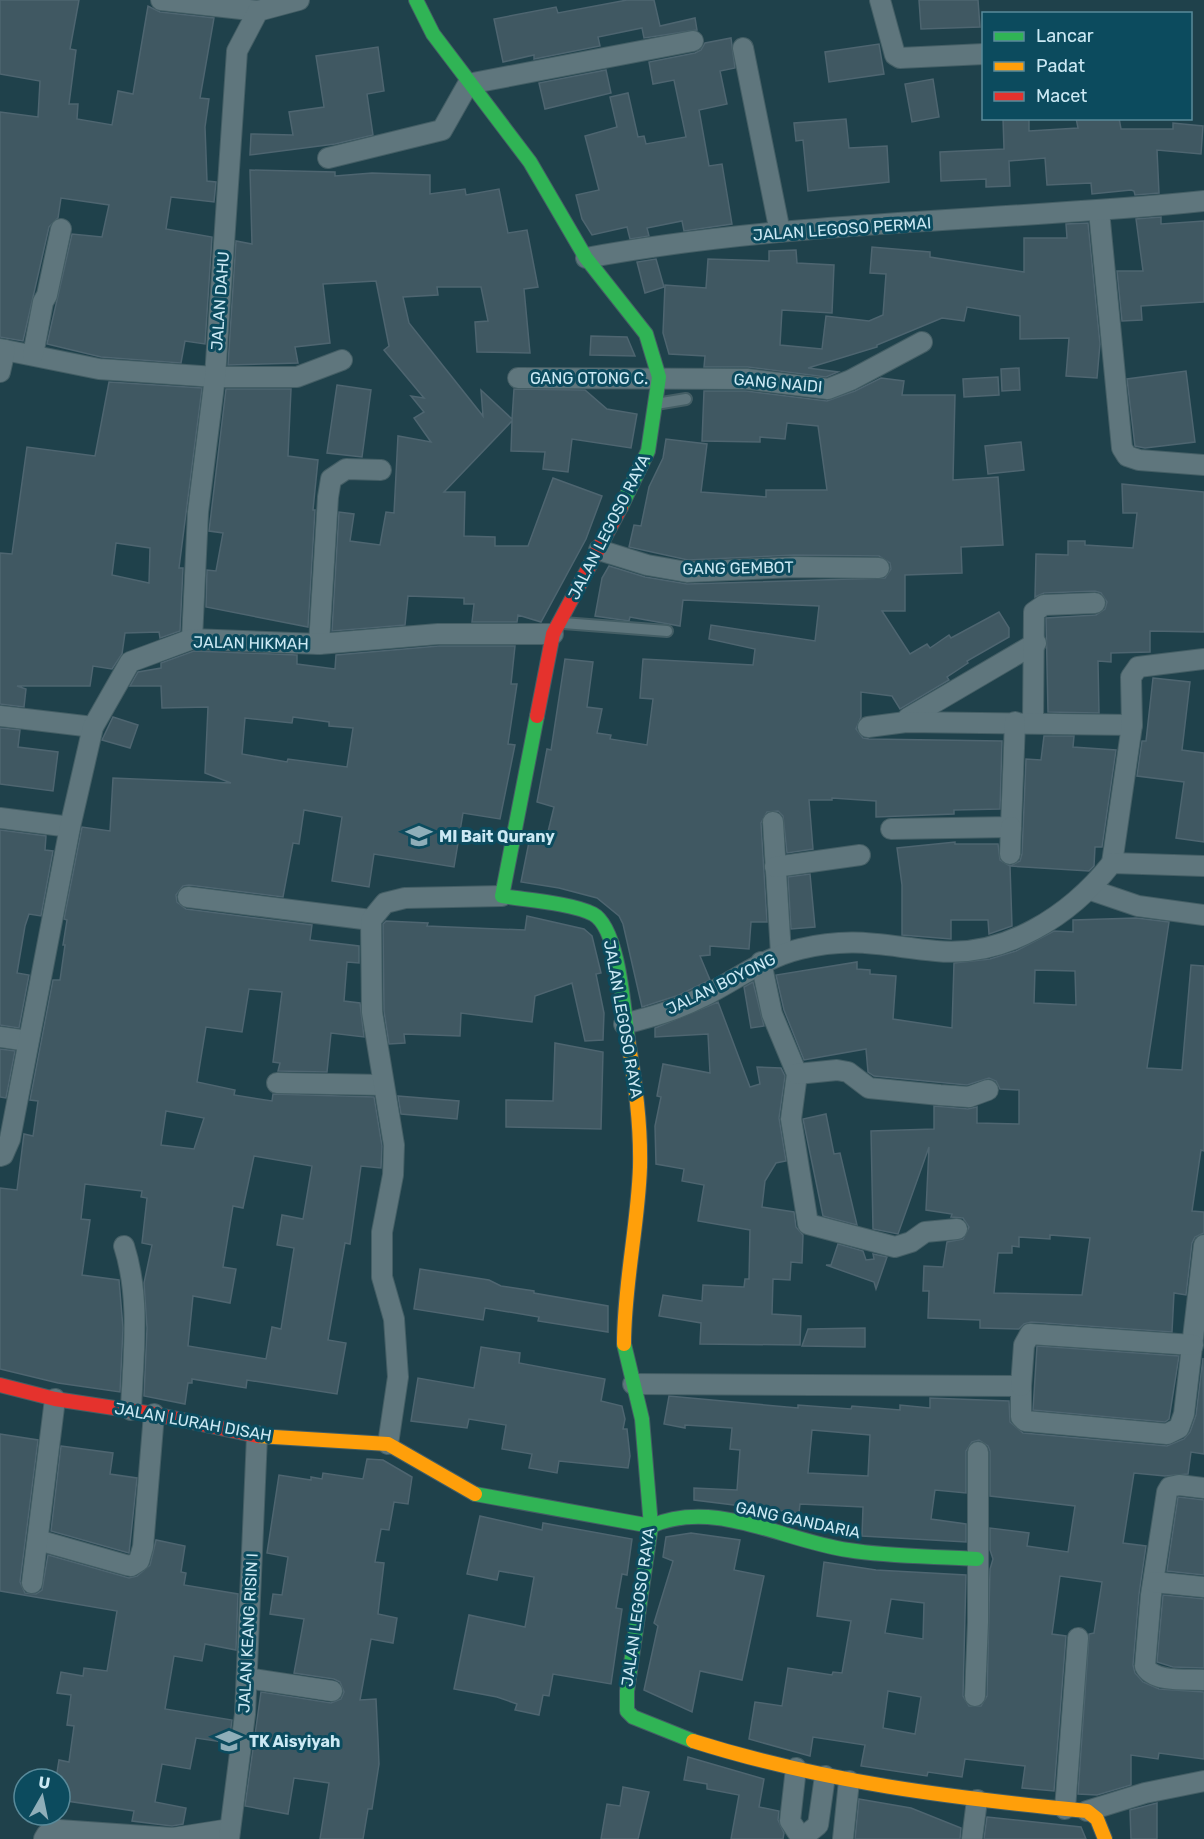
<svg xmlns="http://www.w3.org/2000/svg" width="1204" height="1839" font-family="Rubik,sans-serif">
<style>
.building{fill:#405862;stroke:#4e6570;stroke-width:1.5;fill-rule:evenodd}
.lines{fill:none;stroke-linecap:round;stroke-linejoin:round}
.lane-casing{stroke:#445e65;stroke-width:14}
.street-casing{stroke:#445e65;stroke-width:22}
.fast-casing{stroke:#445e65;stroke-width:16}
.slow-casing{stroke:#445e65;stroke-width:16}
.jam-casing{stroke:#445e65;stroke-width:16}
.lane{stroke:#5f767d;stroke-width:10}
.street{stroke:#5f767d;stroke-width:20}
.fast{stroke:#30b455;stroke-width:14}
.slow{stroke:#ff9f0a;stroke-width:14}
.jam{stroke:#e5322d;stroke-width:14}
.labels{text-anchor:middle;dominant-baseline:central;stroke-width:6;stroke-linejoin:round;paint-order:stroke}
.street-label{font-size:16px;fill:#cce9f4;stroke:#0c4b5e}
.poi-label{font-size:16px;font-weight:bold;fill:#cce9f4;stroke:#0c4b5e;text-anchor:start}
</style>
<rect width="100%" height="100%" fill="#1f414b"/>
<g class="building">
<polygon points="0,0 79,0 70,49 76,50 69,104 78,104 77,119 112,125 118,91 133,94 148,6 160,12 214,18 200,98 209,99 205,127 207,181 216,182 214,202 171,197 166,229 212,237 205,344 185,341 181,363 101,357 47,344 72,234 102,237 109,205 61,198 58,218 49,227 23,341 0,337 0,112 38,117 40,81 0,74"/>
<polygon points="627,0 654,0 660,26 695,18 697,30 644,38 642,28 598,37 600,46 534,59 534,55 503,62 494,19 556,7 558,13"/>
<polygon points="919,0 978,0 980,27 921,29"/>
<polygon points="731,38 735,68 720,71 727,104 699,110 709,166 722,164 732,224 684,231 682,221 647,228 649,236 630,239 627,227 592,235 582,219 576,195 599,190 585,136 617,127 610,97 628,93 638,137 644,136 646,144 686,137 674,80 653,84 649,62 695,53 701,50 705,43"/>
<polygon points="879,44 884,74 829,82 825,52"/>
<polygon points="378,47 384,91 367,94 373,135 335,144 250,155 251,134 293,135 289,112 324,107 316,56"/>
<polygon points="606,70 611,93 545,109 539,83"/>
<polygon points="933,79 939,117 912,122 905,84"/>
<polygon points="1003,118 1029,118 1029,131 1078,128 1076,118 1119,118 1121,129 1173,129 1173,123 1203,126 1201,154 1157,150 1159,193 1135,195 1134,191 1131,190 1092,194 1091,183 1047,185 1045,158 1009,161 1010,186 986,187 986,179 941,181 940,152 1004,149"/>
<polygon points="846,119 849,148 887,146 889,182 808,191 803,140 796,141 794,123"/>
<polygon points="250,170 335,172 335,176 372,173 430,175 430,194 465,189 466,195 499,189 508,233 527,230 538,287 524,289 530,353 477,352 475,322 488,321 481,287 437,287 438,295 403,297 409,323 483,416 481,390 512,419 514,389 585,390 607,409 637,414 631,448 572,439 568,472 543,469 545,452 511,451 512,421 444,492 465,492 464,536 495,537 495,546 528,546 553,478 602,496 586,539 541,622 518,615 517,622 472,622 474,604 464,604 464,598 408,596 405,625 332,631 339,512 354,514 350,541 380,545 386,512 394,513 398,436 431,442 414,418 424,412 411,396 424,398 384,350 389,346 376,281 323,284 330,343 295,347 298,363 228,365 236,241 252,244"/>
<polygon points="1161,217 1161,224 1204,221 1204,302 1141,306 1142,320 1122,321 1117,271 1143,271 1136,219"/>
<polygon points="1088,223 1100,344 1097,378 1066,376 1069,338 1020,339 1020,316 967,307 964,321 942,318 877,345 877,347 808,368 838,372 826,377 748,367 704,367 705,356 669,354 663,333 665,285 706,288 708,259 769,261 769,251 796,250 797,263 834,265 832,313 782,310 780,345 822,349 826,316 869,321 883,315 886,274 870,273 872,247 930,252 930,257 1024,272 1024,238 1067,238 1066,224"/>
<polygon points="656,259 664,287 645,293 637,262"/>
<polygon points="591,336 627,337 635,356 590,355"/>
<polygon points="1019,368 1020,390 1002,391 1001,369"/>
<polygon points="1186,371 1195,442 1145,448 1135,446 1127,379"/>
<polygon points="998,377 999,395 964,397 963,379"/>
<polygon points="881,378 904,381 902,395 955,395 953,480 998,477 1003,545 961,547 962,573 905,575 905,611 882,611 910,654 927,644 930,648 949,635 951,638 999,612 1009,628 1009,637 967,661 968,663 947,677 949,680 900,709 892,696 861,692 861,717 856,729 863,738 869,739 1002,741 1000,809 954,810 954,814 876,817 876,801 832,798 832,800 809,800 813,849 787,853 783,816 778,811 767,812 761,823 767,922 751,922 749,949 710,946 710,955 700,956 710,980 679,995 642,1007 623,924 619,916 597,898 559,888 521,882 530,837 546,840 554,807 537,802 547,749 551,750 565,659 593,662 587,707 602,709 597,733 611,735 610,739 647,745 653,699 640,698 643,659 753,665 755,649 709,639 711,625 815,641 819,606 683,600 680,626 630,617 629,621 595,616 602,578 609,566 645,577 687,584 885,578 891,569 890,563 879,556 794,555 688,560 629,547 634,525 641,526 649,487 663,458 666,439 707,444 701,492 766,497 766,490 827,490 818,426 787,423 785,439 760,437 760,442 702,441 704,391 746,391 827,401 855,391"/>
<path d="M109 382 202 388 179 568H183L180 631 160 638 159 632 125 633 122 654 112 669 93 666 90 686H17L26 689 24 707 0 704V553L12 554 27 447 95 456ZM116 543 150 548 149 583 112 575Z"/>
<polygon points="337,385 371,390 362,457 327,453"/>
<polygon points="226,389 291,389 288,456 318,460 313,510 315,510 308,627 206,607 207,570 216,571 223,533 209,531"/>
<polygon points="1021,442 1024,470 988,474 985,446"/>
<polygon points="1122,484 1204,492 1204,632 1150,631 1150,652 1111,653 1111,662 1098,661 1099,713 1048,712 1046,618 1096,615 1105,609 1107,602 1101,593 1095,591 1044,593 1035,597 1036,554 1068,555 1068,541 1085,541 1085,545 1133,548 1137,513 1123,513"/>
<path d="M439 646H515L511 684H517L508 744 515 745 500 819 463 813 454 867 374 854 369 887 332 881 342 817 304 810 299 844 293 843 283 897 189 885 183 886 176 895 177 902 186 909 312 925 310 940 359 946V963L347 962 344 1001 360 1003 364 1037 331 1033 327 1072 278 1071 280 1063 273 1062 282 992 249 989 242 1032 206 1027 197 1082 235 1090 234 1095 272 1101 273 1094 374 1097 382 1146 381 1168 361 1166 350 1244 345 1243 328 1340 346 1343 337 1394 247 1380 246 1388 192 1379V1383H188L185 1404 144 1396 147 1328 144 1283 152 1245 142 1243 147 1198 141 1197 142 1191 85 1184 81 1219 90 1220 82 1275 119 1280 123 1328 120 1392 58 1383 0 1369V1188L17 1190 24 1134 33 1136 38 1101 30 1100 53 980H60L65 945H63L67 920 64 919 82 827 110 831 113 778 231 783 205 773 208 707 162 708 161 686H130L138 672 161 668V663L194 651 297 655V664L335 669 336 655ZM293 717 329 722V726L353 728 347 767 288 759 287 762 242 754 245 718 292 723ZM166 1111 204 1118 194 1149 161 1145ZM254 1156 312 1166 303 1219 282 1215 277 1245 294 1248 281 1329 272 1327 266 1359 188 1346 193 1296 230 1303 236 1269 223 1267 233 1206 243 1208Z"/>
<polygon points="1153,678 1190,682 1182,750 1204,753 1204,842 1176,838 1184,782 1137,776 1142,741 1146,741"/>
<polygon points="113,717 138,725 130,748 102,740"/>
<polygon points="0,728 20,730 18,747 58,752 53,791 0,784"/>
<polygon points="1044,736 1074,736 1073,747 1116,750 1102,847 1095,847 1094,866 1089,871 1010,866 1020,861 1022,854 1026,759 1041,760"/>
<polygon points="0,830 46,836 45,850 53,851 41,916 29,914 25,926 17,973 29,975 19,1028 0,1025"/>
<polygon points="955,842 955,844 998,844 1000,860 1010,866 1012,926 989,934 988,920 951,920 951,939 902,935 902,885 897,848"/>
<polygon points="810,874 815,927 791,929 788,877"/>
<polygon points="527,916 584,929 592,936 601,973 596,974 604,1013 603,1040 585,1041 572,983 535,996 532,1022 461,1013 460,1036 404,1034 405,1043 389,1044 384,1011 383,924 386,921 428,923 427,926 525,930"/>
<path d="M1136 918 1169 922 1147 1068 1182 1070 1191 965 1204 966V1151L1201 1150 1192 1211 1204 1212V1233L1195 1237 1192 1243 1186 1295 1174 1293 1172 1332 1031 1322 1024 1324 1019 1329 980 1328V1320L928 1318 929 1291H923L924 1266 943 1267 947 1242 963 1239 969 1227 963 1218 951 1217 952 1214 926 1210 929 1147 898 1234 873 1229 871 1131 934 1129V1106L968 1109 977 1107V1123L1019 1124V1090L1000 1089 996 1081 989 1078 967 1085 874 1076 868 1072 866 1049 804 1060 784 1010 776 975 857 962V969L870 970V974L896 976 893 1019 952 1028 954 963 990 959 1016 951 1054 931 1073 932V920ZM1035 970 1075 971 1076 1005 1034 1003ZM1050 1235 1090 1238 1082 1295 994 1293 998 1253H1012V1246L1019 1247V1237L1050 1239Z"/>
<polygon points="753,982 764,1026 751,1028 744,987"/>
<polygon points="718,1002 750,1087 760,1084 757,1067 781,1068 785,1076 779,1118 786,1161 776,1163 765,1181 762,1207 794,1212 796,1227 803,1235 802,1263 791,1262 790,1280 773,1279 772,1314 801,1316 800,1345 700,1344 701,1323 659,1316 663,1295 702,1301 703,1285 744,1287 745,1279 749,1279 750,1230 698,1221 704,1185 682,1181 684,1169 656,1164 655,1126 661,1097 657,1096 663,1064 710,1073 708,1034 655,1037 655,1028"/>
<polygon points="555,1043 603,1052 601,1129 506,1127 506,1100 553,1101"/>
<polygon points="0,1049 15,1051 6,1098 0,1097"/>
<polygon points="398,1096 459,1101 457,1119 401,1114"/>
<polygon points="826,1114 834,1154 840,1153 857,1225 823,1216 803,1119"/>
<polygon points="838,1244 863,1251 866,1260 874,1259 873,1254 887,1257 876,1289 874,1282 826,1265 831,1265"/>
<polygon points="420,1269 489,1280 501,1286 534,1291 534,1293 608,1306 608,1332 538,1321 539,1317 485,1308 483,1320 414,1309"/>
<polygon points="865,1328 865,1347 802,1346 808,1329"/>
<polygon points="1037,1346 1179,1356 1169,1419 1165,1422 1033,1410"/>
<polygon points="481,1347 520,1353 519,1363 605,1379 601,1401 622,1406 625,1419 623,1429 627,1429 630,1456 628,1468 559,1461 557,1473 529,1468 532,1454 502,1449 506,1425 469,1419 467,1428 411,1421 418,1378 474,1388"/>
<path d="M1203 1358 1204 1454 1191 1452 1188 1474 1165 1476 1134 1473 1123 1543 1146 1546 1139 1594 1133 1665 1135 1673 1143 1682 1159 1689 1204 1692V1759L1159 1753 1158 1759 1131 1755V1785L1097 1795 1078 1794 1089 1634 1094 1633 1102 1582 1060 1576 1052 1634 1066 1636 1054 1791 1022 1788 1025 1766 965 1759 962 1777 928 1772 927 1776 861 1766 865 1745 813 1737 810 1756 749 1739 755 1702 782 1706 788 1668 832 1675 833 1672 842 1673 851 1621 817 1616 824 1562 876 1570 966 1575 963 1696 969 1706H981L987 1696 990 1569 993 1559 990 1550V1528L1029 1533 1027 1546 1068 1552 1075 1506 990 1496V1451L988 1446 979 1440 972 1442 966 1451V1493L935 1490 931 1519 966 1524V1542L862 1536 863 1507 800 1504 799 1513 694 1500V1488L737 1490 740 1450 730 1449 732 1428 685 1425V1428L664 1424 669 1396 798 1408V1405L851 1409 852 1406 900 1410V1405L930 1408V1398L1009 1401 1010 1422 1023 1433 1167 1446 1184 1439 1190 1432 1196 1415ZM812 1430 870 1435 868 1476 808 1473ZM891 1599 924 1603 923 1639 885 1633ZM888 1691 921 1697 915 1734 883 1728Z"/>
<polygon points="0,1434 38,1440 20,1582 25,1593 36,1594 42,1590 48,1555 129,1578 137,1576 150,1565 156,1540 185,1546 181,1572 186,1573 184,1585 238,1594 236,1650 205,1644 202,1661 174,1656 165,1709 232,1720 229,1743 196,1738 190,1769 162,1764 155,1802 186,1808 183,1824 172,1826 132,1821 134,1811 60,1800 60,1779 56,1779 59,1760 69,1762 74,1726 67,1725 71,1695 57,1693 61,1672 83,1676 84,1668 107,1671 117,1611 0,1591"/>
<polygon points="61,1446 113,1453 110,1474 137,1478 129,1553 51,1531"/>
<polygon points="367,1459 383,1460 412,1477 408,1504 394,1502 389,1530 381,1529 375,1562 384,1563 378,1614 397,1618 393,1643 371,1639 360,1700 376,1699 378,1739 379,1764 372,1809 368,1809 363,1839 320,1839 329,1783 294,1778 288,1814 245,1806 261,1692 331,1703 341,1699 344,1692 340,1682 334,1679 294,1673 304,1619 270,1614 273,1594 282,1595 288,1557 267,1553 279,1475 311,1480 311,1477 322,1479 323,1473 363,1479"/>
<polygon points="1178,1497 1204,1500 1204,1575 1167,1571"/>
<polygon points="480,1516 542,1530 543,1523 632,1539 627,1575 622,1574 616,1608 622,1609 611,1684 553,1674 549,1696 543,1695 539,1715 515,1710 517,1704 497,1697 454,1689 469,1615 525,1627 534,1577 499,1571 497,1580 467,1574"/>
<polygon points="691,1533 740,1540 734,1570 764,1576 742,1680 700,1671 692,1712 644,1690 658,1626 654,1623 673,1561 663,1557 666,1537"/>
<polygon points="1163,1595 1204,1599 1204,1668 1173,1667 1157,1662"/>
<polygon points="688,1757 764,1779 759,1807 779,1811 778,1820 784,1833 783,1839 731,1839 739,1795 707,1789 707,1784 684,1780"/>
<polygon points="623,1787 649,1792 638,1839 601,1839 607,1804 620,1806"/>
<polygon points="859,1799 911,1808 961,1828 960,1839 855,1839"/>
<polygon points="1157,1803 1157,1839 1131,1839 1130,1810"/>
<polygon points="987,1817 1081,1827 1086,1839 984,1839"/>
</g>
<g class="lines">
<g class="lane-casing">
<g id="lane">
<polyline points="656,404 686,399"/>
<polyline points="563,623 667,631"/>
</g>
</g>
<g class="street-casing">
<g id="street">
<polyline points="161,0 258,11"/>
<polyline points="880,0 895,55 900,58 984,54"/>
<polyline points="743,48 780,232"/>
<polyline points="328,158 442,130 468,84 693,41"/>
<polyline points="1099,211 1122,448 1127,456 1139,460 1204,465"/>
<path d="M586 258C789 220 998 222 1204 201"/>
<polyline points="0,349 99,369 215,377 297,377 342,360"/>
<polyline points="33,355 43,302 47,295 61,229"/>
<polyline points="0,372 5,350"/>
<polyline points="518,378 747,379 828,389 851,380 922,342"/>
<polyline points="599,550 647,565 687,572 794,567 879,568"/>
<polyline points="192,639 198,512 215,377 237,51 258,11 299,0"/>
<polyline points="319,644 328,497 331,479 346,469 381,470"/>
<polyline points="0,716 93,727"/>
<polyline points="906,722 908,718 1036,643"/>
<polyline points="1033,722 1034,612 1044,605 1095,603"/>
<polyline points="868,727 906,722 1132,725"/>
<polyline points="0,818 70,827"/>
<polyline points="773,822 781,954"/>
<polyline points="891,829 1011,827 1015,722"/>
<polyline points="1010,854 1011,827"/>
<polyline points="1112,863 1132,725 1131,677 1138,667 1204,659"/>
<polyline points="775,867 860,855"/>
<polyline points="1091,890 1138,906 1204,915"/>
<polyline points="188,897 371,920"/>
<polyline points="761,962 772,1014 797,1074 791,1119 808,1224 895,1247 911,1242 925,1232 957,1229"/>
<path d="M624 1024C651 1017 677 1010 702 997 735 981 763 958 800 949 854 936 883 946 936 951 1005 958 1070 916 1112 863L1204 866"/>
<polyline points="0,1037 28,1041"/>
<polyline points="797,1074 837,1070 848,1072 869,1088 940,1095 969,1097 988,1090"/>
<polyline points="277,1083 383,1085"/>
<polyline points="0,1156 3,1155 10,1139 70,827 93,727 130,662 192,639 319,644 438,634 553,634"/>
<path d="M124 1246C141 1299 133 1356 131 1410"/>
<polyline points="633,1384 1021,1386 1021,1417 1025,1421 1167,1434 1179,1428 1184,1414 1204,1245"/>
<polyline points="1021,1386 1024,1345 1030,1334 1193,1345"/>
<polyline points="388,1444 398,1377 394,1319 382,1277 382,1232 393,1175 394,1145 372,1012 371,920 385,903 405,898 502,896"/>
<path d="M1204 1488 1179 1485 1170 1487 1167 1492 1151 1595 1145 1666C1153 1683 1187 1679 1204 1680"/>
<polyline points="38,1540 126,1565 131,1566 139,1561 143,1547 154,1414"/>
<polyline points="1154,1582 1204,1587"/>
<polyline points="32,1583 55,1399"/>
<polyline points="247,1678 332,1691"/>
<polyline points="975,1696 978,1622 978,1452"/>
<polyline points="796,1768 790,1821 802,1839"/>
<polyline points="1065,1809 1078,1638"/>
<polyline points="1087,1811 1145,1793 1204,1781"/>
<polyline points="802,1838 818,1825 825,1776"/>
<polyline points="44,1839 47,1834 59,1830 173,1838 230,1829"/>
<polyline points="229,1839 245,1714 257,1436"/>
<polyline points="843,1839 849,1781"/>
<polyline points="972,1839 977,1800"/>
</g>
</g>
<g class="fast-casing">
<g id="fast">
<polyline points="416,0 433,34 530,162 586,258 646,334 659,377 648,451 621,507"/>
<path d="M537 716 502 896C526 900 572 903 593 914 619 928 624 1011 628 1040"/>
<polyline points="624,1344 642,1419 651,1526 627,1691 627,1711 633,1717 693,1741"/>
<path d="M475 1494 651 1526C715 1498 784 1541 848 1550 891 1557 934 1556 977 1559"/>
</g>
</g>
<g class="slow-casing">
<g id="slow">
<path d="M624 1344C624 1284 638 1226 640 1167 641 1124 635 1082 628 1040"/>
<polyline points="258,1436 388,1444 475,1494"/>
<path d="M693 1741C822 1782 953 1798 1087 1811L1097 1819 1105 1839"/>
</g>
</g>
<g class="jam-casing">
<g id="jam">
<polyline points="537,716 553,634 621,507"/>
<polyline points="0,1385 55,1399 154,1414 258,1436"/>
</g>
</g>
<use href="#lane" class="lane"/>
<use href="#street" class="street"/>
<use href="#fast" class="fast"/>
<use href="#slow" class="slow"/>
<use href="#jam" class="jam"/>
</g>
<defs>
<g id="school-bare" transform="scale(2.07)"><path d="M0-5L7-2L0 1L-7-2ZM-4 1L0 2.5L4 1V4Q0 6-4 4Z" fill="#8faeb9" stroke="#0c4b5e" stroke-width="2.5" paint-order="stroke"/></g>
</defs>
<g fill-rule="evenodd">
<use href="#school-bare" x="419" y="836"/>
<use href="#school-bare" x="229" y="1741"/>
</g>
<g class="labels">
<g class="street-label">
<text transform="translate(842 229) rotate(-4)">JALAN LEGOSO PERMAI</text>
<text transform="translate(220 301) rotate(-86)">JALAN DAHU</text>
<text x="589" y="378">GANG OTONG C.</text>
<text transform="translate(778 383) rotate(5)">GANG NAIDI</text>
<text transform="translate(609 527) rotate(-63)">JALAN LEGOSO RAYA</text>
<text transform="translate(738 568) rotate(-1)">GANG GEMBOT</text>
<text transform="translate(251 643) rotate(1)">JALAN HIKMAH</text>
<text transform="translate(721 984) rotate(-26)">JALAN BOYONG</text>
<text transform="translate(623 1019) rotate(80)">JALAN LEGOSO RAYA</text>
<text transform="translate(193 1422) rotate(10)">JALAN LURAH DISAH</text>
<text transform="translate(798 1520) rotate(12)">GANG GANDARIA</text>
<text transform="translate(638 1607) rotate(-82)">JALAN LEGOSO RAYA</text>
<text transform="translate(248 1633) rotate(-87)">JALAN KEANG RISIN I</text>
</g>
<g class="poi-label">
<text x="439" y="836">MI Bait Qurany</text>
<text x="249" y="1741">TK Aisyiyah</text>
</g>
</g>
<rect x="982" y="12" width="210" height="108" fill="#0c4b5e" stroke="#598a9a" stroke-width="1.5"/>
<rect x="994" y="32" width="30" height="9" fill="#30b455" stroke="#598a9a" stroke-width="1.5"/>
<text x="1036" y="42" font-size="18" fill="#cce9f4">Lancar</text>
<rect x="994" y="62" width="30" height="9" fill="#ff9f0a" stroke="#598a9a" stroke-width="1.5"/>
<text x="1036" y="72" font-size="18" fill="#cce9f4">Padat</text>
<rect x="994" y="92" width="30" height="9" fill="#e5322d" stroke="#598a9a" stroke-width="1.5"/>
<text x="1036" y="102" font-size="18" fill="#cce9f4">Macet</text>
<g transform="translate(42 1797) rotate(9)"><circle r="28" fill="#0c4b5e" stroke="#598a9a" stroke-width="1.5"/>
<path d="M0-4.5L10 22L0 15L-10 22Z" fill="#8faeb9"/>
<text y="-9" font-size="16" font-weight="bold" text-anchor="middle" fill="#cce9f4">U</text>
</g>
</svg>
